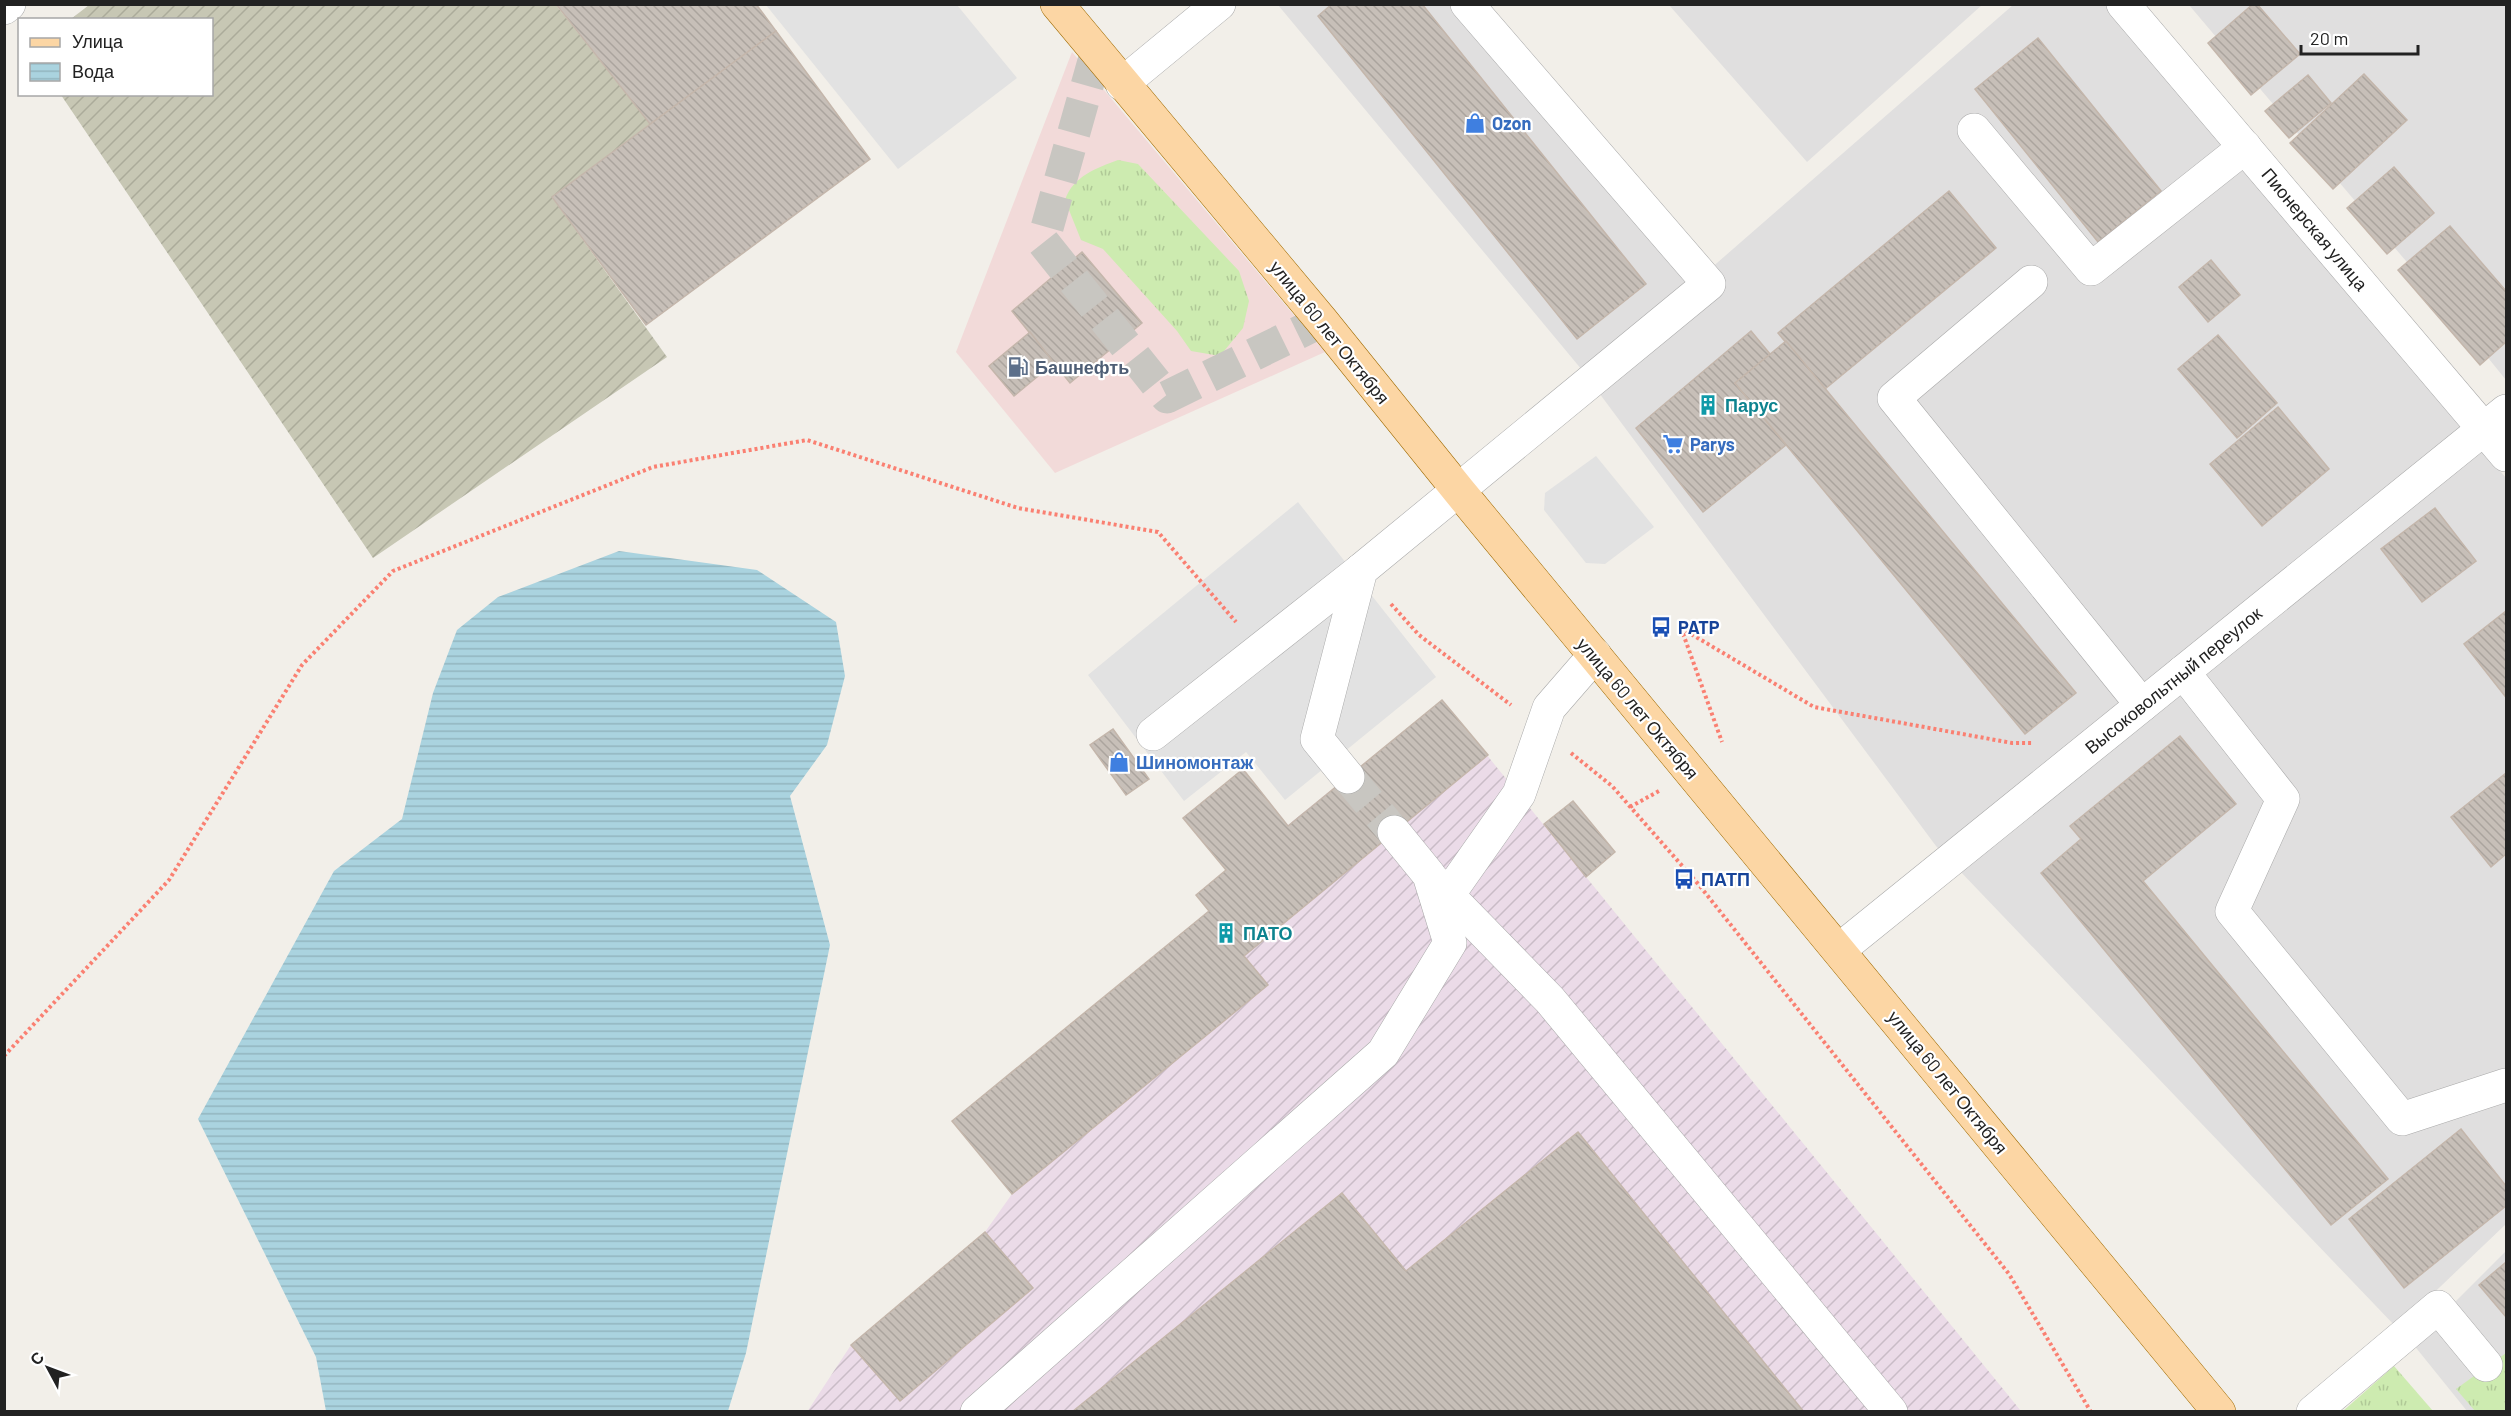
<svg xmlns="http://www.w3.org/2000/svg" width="2511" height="1416" font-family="Barlow,sans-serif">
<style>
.residential{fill:#e0dfdf}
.commercial{fill:#f2dad9}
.industrial{fill:url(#industrial-furrows)}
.construction{fill:url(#construction-furrows)}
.grass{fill:url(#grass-tufts)}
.parking{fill:#e2e2e2}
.water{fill:url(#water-rules)}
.building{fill:url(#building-back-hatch);stroke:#c4b6ab;stroke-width:1.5}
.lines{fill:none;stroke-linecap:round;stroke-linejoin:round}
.minor-tunnel{stroke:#c8c6c1;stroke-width:33;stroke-dasharray:33 16;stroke-linecap:butt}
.minor-casing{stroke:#a9a9a9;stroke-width:34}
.major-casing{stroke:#a06b00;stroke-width:34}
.path{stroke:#fa8072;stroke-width:4;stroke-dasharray:3 3;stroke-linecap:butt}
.minor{stroke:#fff;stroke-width:33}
.major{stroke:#fcd6a4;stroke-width:33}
.labels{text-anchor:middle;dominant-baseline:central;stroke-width:4.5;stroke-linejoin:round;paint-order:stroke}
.shop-label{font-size:18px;font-weight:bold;fill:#366cbe;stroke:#fff;text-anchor:start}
.street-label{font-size:18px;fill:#222;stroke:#fff}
.service-label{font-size:18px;font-weight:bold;fill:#4e5e75;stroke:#fff;text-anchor:start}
.culture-label{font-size:18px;font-weight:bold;fill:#0d838f;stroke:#fff;text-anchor:start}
.transit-label{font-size:18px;font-weight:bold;fill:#164399;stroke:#fff;text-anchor:start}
</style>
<defs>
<pattern id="industrial-furrows" width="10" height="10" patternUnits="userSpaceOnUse" patternTransform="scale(1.5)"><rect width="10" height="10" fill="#ebdbe8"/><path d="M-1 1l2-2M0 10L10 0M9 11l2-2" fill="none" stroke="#c9bcc7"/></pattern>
<pattern id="construction-furrows" width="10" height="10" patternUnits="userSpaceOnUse" patternTransform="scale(1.5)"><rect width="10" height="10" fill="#c7c7b4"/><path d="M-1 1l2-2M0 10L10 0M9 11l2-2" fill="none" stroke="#abab9a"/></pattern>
<pattern id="grass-tufts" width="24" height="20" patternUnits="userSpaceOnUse" patternTransform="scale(1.5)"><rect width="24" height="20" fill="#cdebb0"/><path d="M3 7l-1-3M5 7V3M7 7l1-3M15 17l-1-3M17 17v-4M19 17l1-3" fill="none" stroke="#b0c997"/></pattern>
<pattern id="water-rules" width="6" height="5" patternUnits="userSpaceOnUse" patternTransform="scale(1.5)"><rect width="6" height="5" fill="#aad3df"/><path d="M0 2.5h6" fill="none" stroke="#92b5bf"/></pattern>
<pattern id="building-back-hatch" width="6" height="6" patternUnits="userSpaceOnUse" patternTransform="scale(1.5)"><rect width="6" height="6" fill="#c7bfb8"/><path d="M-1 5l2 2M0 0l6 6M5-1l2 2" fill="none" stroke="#aba49e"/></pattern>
</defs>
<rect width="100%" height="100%" fill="#f2efe9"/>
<g class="residential">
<polygon points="1278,5 1461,5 1694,283 2013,5 2108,5 2506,478 2506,1224 2397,1328 1936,846 1582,370"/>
<polygon points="1669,5 1982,5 1807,162"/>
<polygon points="2189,5 2506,5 2506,380 2489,359"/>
<polygon points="2506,1251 2506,1411 2467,1411 2413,1344"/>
</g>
<polygon class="commercial" points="1072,52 1325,352 1055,473 956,352"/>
<polygon class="industrial" points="1442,700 2021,1411 807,1412 851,1345 985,1232 1012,1194 952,1121 1209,911 1196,895 1226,870 1183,818 1243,769 1288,825"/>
<polygon class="construction" points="89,5 556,5 650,124 552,197 667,357 373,558 61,95 212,94 212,20 71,19"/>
<g class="grass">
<path d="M1118 160 1138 164 1239 271 1249 301 1243 328 1220 356 1191 351 1177 331 1103 249 1081 240 1065 200C1073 176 1097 168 1118 160Z"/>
<polygon points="2506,1353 2506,1411 2475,1411 2456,1389"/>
<polygon points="2394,1366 2433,1411 2343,1411"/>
</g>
<g class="parking">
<polygon points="766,5 957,5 1017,78 898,169"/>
<polygon points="1596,456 1654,527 1605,564 1586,563 1544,510 1545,493"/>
<polygon points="1298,502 1436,677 1285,800 1246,752 1184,801 1088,675"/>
</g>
<polygon class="water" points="619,551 757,570 836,622 845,676 827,745 790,796 830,945 746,1353 728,1411 326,1411 316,1357 198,1119 334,871 402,819 433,693 457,630 498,597"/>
<g class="building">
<polygon points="556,4 756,4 776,31 650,124"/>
<polygon points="1332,4 1422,4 1646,284 1577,339 1318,16"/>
<polygon points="2253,4 2257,4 2300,54 2251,95 2208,43"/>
<polygon points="776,31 870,159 646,325 552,197"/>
<polygon points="2038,38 2161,191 2098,242 1975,89"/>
<polygon points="2364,74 2407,120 2333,189 2290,143"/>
<polygon points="2308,75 2331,103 2289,138 2265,111"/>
<polygon points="2394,167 2434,213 2387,254 2347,208"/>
<polygon points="1949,191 1996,248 1825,389 1778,333"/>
<polygon points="2450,226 2506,291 2506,342 2480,365 2398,270"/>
<polygon points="1082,252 1142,323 1070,383 1012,311"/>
<polygon points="2211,260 2240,295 2208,322 2179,287"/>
<polygon points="1751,331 1770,354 1735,383 1786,445 1703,512 1636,428"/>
<polygon points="1030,332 1054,363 1014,396 989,366"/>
<polygon points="2218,335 2277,403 2237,438 2178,369"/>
<polygon points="1786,341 2076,693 2025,734 1735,383"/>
<polygon points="2278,407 2329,469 2262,526 2210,464"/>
<polygon points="2435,508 2476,561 2422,602 2381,549"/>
<polygon points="2506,611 2506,695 2505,696 2464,644"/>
<polygon points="1442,700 1488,755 1244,956 1268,985 1012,1194 952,1121 1209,911 1196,895 1226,870 1183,818 1243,769 1288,826"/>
<polygon points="1113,729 1149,779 1126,795 1090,745"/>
<polygon points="2180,736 2236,804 2143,881 2388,1179 2331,1225 2041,873 2081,839 2070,826"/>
<polygon points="2506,773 2506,854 2491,867 2451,817"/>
<polygon points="1573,801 1615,852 1586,877 1544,824"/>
<polygon points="2461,1129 2506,1186 2506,1206 2404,1288 2349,1219"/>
<polygon points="1578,1132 1804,1412 1072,1412 1342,1193 1406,1271"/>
<polygon points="985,1232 1033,1288 900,1401 851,1345"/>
<polygon points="2506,1262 2506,1317 2479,1285"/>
</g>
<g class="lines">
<g class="minor-tunnel">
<polyline points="1096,54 1043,242 1167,397 1322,321"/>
<polyline points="1348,777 1394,832"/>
</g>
<g class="minor-casing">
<g id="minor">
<polyline points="2123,4 2506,455"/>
<polyline points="4,8 9,4"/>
<polyline points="1122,84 1219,4"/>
<polyline points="1974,130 2091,269 2245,147"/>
<polyline points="2031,282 1894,398 2142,705"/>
<polyline points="2183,672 2283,799 2232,911 2402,1119 2506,1085"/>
<polyline points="1153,734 1361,570"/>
<polyline points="1348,777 1317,739 1361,570 1709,284 1467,4"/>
<polyline points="1434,881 1550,1000 1891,1412"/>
<polyline points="1448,895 1519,794 1549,708 1595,655"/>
<polyline points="1839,950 2506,411"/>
<polyline points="977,1412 1383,1053 1450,943 1429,875 1394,832"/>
<polyline points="2313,1412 2438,1307 2486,1365"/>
</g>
</g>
<g class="major-casing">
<polyline id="major" points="1057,4 1322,321 1459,491 2219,1412"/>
</g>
<g class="path">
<polyline points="1391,604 1419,635 1511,705"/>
<polyline points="1681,628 1814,707 2012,743 2034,743"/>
<polyline points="1681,628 1722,742"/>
<polyline points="4,730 4,738"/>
<polyline points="1571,753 1612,786 1699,885 2009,1274 2091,1412"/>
<polyline points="1630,807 1659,791"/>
<polyline points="4,1056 169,880 302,665 393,571 653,467 807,440 1018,508 1158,532 1236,622"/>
</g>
<use href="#minor" class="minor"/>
<use href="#major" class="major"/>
</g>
<defs>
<g id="shop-bare" transform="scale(1.62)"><path d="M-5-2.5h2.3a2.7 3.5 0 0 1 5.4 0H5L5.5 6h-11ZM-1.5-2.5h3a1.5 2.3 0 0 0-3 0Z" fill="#3f7fe0" stroke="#fff" stroke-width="2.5" paint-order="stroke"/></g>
<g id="fuel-bare" transform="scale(1.62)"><path d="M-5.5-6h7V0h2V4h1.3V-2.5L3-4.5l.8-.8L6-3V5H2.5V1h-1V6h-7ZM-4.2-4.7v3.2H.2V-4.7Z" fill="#5c6f8a" stroke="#fff" stroke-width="2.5" paint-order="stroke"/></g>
<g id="building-bare" transform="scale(1.62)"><path d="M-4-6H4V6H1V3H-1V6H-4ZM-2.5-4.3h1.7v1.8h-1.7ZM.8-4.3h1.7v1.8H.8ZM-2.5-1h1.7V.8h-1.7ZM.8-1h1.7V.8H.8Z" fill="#0f9aa8" stroke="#fff" stroke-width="2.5" paint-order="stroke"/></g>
<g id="supermarket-bare" transform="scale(1.62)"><path d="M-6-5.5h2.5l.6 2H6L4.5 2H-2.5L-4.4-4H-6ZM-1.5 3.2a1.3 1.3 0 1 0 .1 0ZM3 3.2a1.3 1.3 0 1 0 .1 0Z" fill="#3f7fe0" stroke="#fff" stroke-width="2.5" paint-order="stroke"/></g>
<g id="bus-bare" transform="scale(1.62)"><path d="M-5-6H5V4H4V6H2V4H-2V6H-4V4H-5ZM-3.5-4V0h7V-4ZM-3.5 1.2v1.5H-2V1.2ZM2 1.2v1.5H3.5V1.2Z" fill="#1a4fb4" stroke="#fff" stroke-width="2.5" paint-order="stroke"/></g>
</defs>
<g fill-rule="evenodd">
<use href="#shop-bare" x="1475" y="123"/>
<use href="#fuel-bare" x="1018" y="367"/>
<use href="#building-bare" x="1708" y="405"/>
<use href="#supermarket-bare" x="1673" y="444"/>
<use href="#bus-bare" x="1661" y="627"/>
<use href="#shop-bare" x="1119" y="762"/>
<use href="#bus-bare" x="1684" y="879"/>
<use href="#building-bare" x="1226" y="933"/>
</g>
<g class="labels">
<g class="shop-label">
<text x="1492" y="123">Ozon</text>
<text x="1690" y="444">Parys</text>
<text x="1136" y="762">Шиномонтаж</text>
</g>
<g class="street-label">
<text transform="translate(2315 229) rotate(50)">Пионерская улица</text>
<text transform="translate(1330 332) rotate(51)">улица 60 лет Октября</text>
<text transform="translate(2173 680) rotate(-39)">Высоковольтный переулок</text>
<text transform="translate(1638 708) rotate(50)">улица 60 лет Октября</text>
<text transform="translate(1948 1082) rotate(51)">улица 60 лет Октября</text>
</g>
<g class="service-label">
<text x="1035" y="367">Башнефть</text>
</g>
<g class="culture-label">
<text x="1725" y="405">Парус</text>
<text x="1243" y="933">ПАТО</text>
</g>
<g class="transit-label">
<text x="1678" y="627">PATP</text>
<text x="1701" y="879">ПАТП</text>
</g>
</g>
<rect width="2511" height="1416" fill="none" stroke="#222222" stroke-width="12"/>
<rect x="18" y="18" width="195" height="78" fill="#ffffff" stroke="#a7a7a7" stroke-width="1.5"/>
<rect x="30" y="38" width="30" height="9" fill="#fcd6a4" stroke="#a7a7a7" stroke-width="1.5"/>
<text x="72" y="48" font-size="18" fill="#222222">Улица</text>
<rect x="30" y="63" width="30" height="18" fill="url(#water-rules)" stroke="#a7a7a7" stroke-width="1.5"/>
<text x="72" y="78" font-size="18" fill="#222222">Вода</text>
<g transform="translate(48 1368) rotate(311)" stroke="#ffffff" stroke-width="4.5" paint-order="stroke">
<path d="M0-4.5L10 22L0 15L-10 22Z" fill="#222222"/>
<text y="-9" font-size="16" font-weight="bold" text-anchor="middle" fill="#222222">С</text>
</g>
<path d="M2301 45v9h117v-9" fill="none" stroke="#222222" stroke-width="3"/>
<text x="2310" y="45" font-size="18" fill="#222222" stroke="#ffffff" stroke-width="4.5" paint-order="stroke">20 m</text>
</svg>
